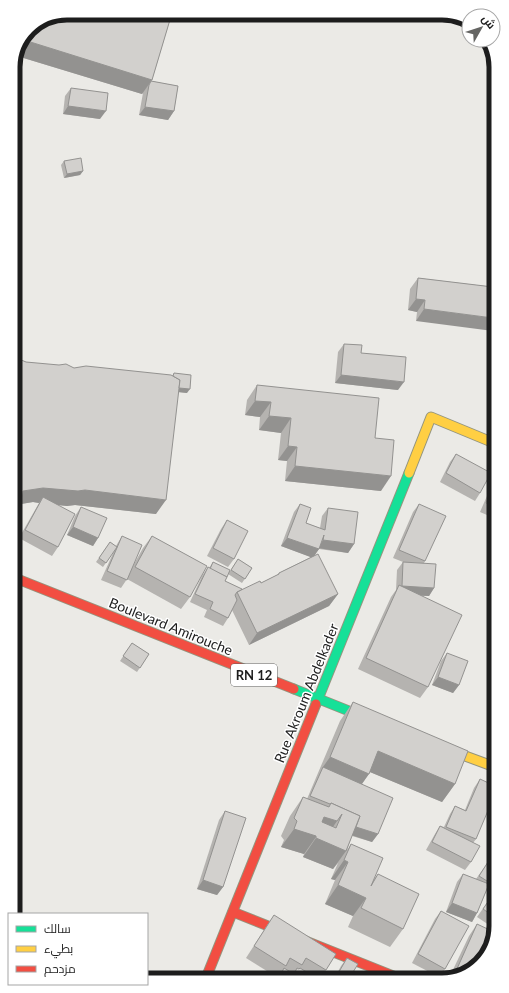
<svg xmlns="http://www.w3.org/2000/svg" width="509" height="993" font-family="Lato,Cairo,sans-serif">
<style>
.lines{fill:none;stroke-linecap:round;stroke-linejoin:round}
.fast-casing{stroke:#94957e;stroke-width:11}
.slow-casing{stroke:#94957e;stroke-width:11}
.jam-casing{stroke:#94957e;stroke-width:11}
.fast{stroke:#16e098;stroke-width:9}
.slow{stroke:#ffcf43;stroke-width:9}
.jam{stroke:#f24e42;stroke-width:9}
.wall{fill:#b5b3b0}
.shaded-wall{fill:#939290}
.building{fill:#d2d0cd;stroke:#939290;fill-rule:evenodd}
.labels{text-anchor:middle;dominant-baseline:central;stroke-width:3;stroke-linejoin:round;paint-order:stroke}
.shield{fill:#fff;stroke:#616161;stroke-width:1}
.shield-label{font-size:13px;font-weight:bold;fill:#1d1d1d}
.street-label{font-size:14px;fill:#1d1d1d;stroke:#fff}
.rim{fill:none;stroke:#1d1d1d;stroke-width:5}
</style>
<rect width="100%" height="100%" fill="#ebeae6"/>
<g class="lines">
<g class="fast-casing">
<g id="fast">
<polyline points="294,689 374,721"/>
<polyline points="316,704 409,473"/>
</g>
</g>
<g class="slow-casing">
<g id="slow">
<polyline points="409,473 431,417 494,443"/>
<polyline points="438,746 495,767"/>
</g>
</g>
<g class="jam-casing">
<g id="jam">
<polyline points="15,578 294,689"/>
<polyline points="233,912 396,977"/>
<polyline points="206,978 316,704"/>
</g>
</g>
<use href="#fast" class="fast"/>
<use href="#slow" class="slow"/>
<use href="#jam" class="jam"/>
</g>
<g class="wall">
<polygon points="67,13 172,13 152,80 151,81 178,86 174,111 168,120 139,115 143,93 142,94 17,56 29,29"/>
<polygon points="71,88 100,119 63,114 65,96"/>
<polygon points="64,161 83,171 80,175 64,178 61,165"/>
<polygon points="418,278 493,287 416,321 417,312 408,310 410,289"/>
<polygon points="344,344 361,353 398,390 335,383 338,352"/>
<polygon points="14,358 26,362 74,368 172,376 174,373 187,393 178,392 156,514 75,505 67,506 57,505 58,547 52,556 19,538 39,503 33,502 21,504 19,509 15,514"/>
<polygon points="257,385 375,438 381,491 285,481 287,461 278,460 281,433 259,430 260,417 245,415 247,400"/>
<polygon points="456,454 480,493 475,501 440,482 450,462"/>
<polygon points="494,480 494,518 480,512"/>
<polygon points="300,504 306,523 320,528 322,516 328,508 354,544 348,553 319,549 314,555 338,594 329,606 249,645 232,610 228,618 223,626 204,617 207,610 190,602 202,576 208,567 209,568 213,562 230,571 238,559 252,568 242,583 228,574 225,581 241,590 261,583 277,575 279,573 311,557 281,546 294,512"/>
<polygon points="419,504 425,561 424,563 434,588 429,596 422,596 428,687 420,698 358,669 391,597 396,590 397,570 403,562 393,558 413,512"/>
<polygon points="81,507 98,538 93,546 67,535 75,516"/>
<polygon points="227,520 234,559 228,567 207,556 221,529"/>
<polygon points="122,536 130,571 143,548 152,536 190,597 181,609 127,579 121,588 101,580 114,551 103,567 96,562 110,542 116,546"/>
<polygon points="494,576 494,586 491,585"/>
<polygon points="132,643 149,654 137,672 120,661"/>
<polygon points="447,653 459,685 453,693 432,685 441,661"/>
<polygon points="353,702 455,784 442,802 370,772 362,784 378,834 372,842 352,836 347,850 351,844 374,879 378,874 403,929 390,947 348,927 353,916 325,904 335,880 331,879 338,863 333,869 303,857 304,854 281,847 284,840 281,836 290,816 303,797 307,799 340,721"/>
<polygon points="480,779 476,839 473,843 471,862 465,870 426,850 435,834 440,826 444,827 450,814 455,806 465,810 474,788"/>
<polygon points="225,811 223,887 217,895 197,889 219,820"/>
<polygon points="488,862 496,884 492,890 488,887 477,913 472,922 446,912 457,882 463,874 476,879"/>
<polygon points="496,890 496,926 495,929 477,917"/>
<polygon points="441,911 445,969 440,976 437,976 412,963 435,919"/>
<polygon points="274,915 326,970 321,977 278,978 246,958 266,927"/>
<polygon points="477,924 487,956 463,976 450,976 469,936"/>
<polygon points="347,958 350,977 335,977 341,966"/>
</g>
<g class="shaded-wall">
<polygon points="24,40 152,80 142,94 17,56"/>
<polygon points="68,106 106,111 100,119 63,114"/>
<polygon points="145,107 174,111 168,120 139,115"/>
<polygon points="83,171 80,175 64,178 67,174"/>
<polygon points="416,299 425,300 417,312 408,310"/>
<polygon points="424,309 493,318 493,331 416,321"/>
<polygon points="341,375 404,382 398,390 335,383"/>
<polygon points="172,387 190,389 187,393 169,391"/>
<polygon points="255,401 271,402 260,417 245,415"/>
<polygon points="269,416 291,418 281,433 259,430"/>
<polygon points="288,446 297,447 287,461 278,460"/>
<polygon points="295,466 391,476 381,491 285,481"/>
<polygon points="43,488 85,490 166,500 156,514 75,505 67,506 40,503 43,497 39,503 33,502 15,505 23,491"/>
<polygon points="73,527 98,538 93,546 67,535"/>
<polygon points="287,538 319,549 313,558 281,546"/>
<polygon points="323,540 354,544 348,553 318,548"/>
<polygon points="402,586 434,588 429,596 396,594"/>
<polygon points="338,594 329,606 249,645 257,633"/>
<polygon points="438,677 459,685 453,693 432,685"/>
<polygon points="378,751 455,784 442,802 365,770"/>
<polygon points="330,757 369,774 356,792 323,767"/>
<polygon points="324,817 337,821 324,840 316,837 304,854 281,847 294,829"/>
<polygon points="353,826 378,834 372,842 348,834"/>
<polygon points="316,838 346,851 333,869 303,857"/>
<polygon points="344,860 348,862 335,880 331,879"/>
<polygon points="203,880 223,887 217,895 197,889"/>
<polygon points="338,885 366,898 353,916 325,904"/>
<polygon points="452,903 477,913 472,922 446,912"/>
</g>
<g class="building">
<polygon points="67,13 172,13 152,80 24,40 29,29"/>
<polygon points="151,81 178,86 174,111 145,107 149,85"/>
<polygon points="71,88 108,93 106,111 68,106"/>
<polygon points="81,158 83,171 67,174 64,161"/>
<polygon points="418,278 493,287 493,318 424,309 425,300 416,299"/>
<polygon points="344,344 362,345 361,353 406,357 404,382 341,375"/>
<polygon points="14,358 19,359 26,362 59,365 66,364 74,368 86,366 171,375 180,380 166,500 85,490 78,491 43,488 23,491 22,501 19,509 15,508"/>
<polygon points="174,373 191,375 190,389 179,388 180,380 173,376"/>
<polygon points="257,385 379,398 375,438 394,440 391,476 295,466 297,447 288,446 291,418 269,416 271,402 255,401"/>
<polygon points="456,454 491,473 480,493 446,473"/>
<polygon points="494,484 494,507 486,503"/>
<polygon points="43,497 75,514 58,547 25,530"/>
<polygon points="300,504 311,508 306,523 325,530 328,508 358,512 354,544 323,540 324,535 319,549 287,538"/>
<polygon points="419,504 446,516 425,561 399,550"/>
<polygon points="81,507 107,518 98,538 73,527"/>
<polygon points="227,520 248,531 234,559 213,548"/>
<polygon points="122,536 142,545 127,580 107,571"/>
<polygon points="152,536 207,566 190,597 135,567"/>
<polygon points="110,542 117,547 106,563 99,558"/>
<polygon points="318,554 338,594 257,633 237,592 260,581 261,583 279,574 279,573"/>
<polygon points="238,559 252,568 245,579 231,570"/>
<polygon points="213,562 230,570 227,577 210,569"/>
<polygon points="403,562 436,564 434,588 402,586"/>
<polygon points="208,567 227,577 225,581 242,589 241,590 237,592 235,595 237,600 228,618 210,609 213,602 195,594"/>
<polygon points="399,585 462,615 428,687 366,658"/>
<polygon points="132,643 149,654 140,668 123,656"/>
<polygon points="447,653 468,661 459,685 438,677"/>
<polygon points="353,702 468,751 455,784 378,751 369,774 330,757"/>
<polygon points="323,767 393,798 378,834 356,827 360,816 331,803 330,804 310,796"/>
<polygon points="480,779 495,786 495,794 476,839 446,827 455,806 466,811"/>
<path d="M303 797 329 807 331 803 360 816 346 851 316 838V836L294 829 297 821 294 818ZM342 814 336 828 322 822 324 817 337 821Z"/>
<polygon points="225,811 246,818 223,887 203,880"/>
<polygon points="440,826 480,846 471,862 432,842"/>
<polygon points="351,844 383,858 371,886 378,874 419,894 403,929 361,908 366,898 338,885 348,862 344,860"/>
<polygon points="488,862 496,867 496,884 495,886 479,876"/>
<polygon points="463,874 489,884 477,913 452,903"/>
<polygon points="496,890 496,918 483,909"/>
<polygon points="441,911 469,926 445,969 418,954"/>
<polygon points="274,915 336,954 326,970 306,958 302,965 290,958 286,966 254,946"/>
<polygon points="477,924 494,932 487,956 464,975 456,971"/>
<polygon points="347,958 358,964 350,977 336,977"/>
<polygon points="284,968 294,974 297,968 299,969 300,968 315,977 279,978"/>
</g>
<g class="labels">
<rect class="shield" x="231" y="664" width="46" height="22" rx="3"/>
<g class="shield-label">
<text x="254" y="675">RN 12</text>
</g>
<g class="street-label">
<text transform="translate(171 626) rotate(22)">Boulevard Amirouche</text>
<text transform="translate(306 693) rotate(-68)">Rue Akroum Abdelkader</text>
</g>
</g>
<path d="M0 0H509V993H0ZM67 20H442A47 47 0 0 1 489 67V926A47 47 0 0 1 442 973H67A47 47 0 0 1 20 926V67A47 47 0 0 1 67 20Z" fill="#fff" fill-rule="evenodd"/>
<path class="rim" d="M67 20H442A47 47 0 0 1 489 67V926A47 47 0 0 1 442 973H67A47 47 0 0 1 20 926V67A47 47 0 0 1 67 20Z"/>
<rect x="8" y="913" width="140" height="72" fill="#ffffff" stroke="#a5a5a5"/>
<rect x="16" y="926" width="20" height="6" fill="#16e098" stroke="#a5a5a5"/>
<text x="44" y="933" font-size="12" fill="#1d1d1d">سالك</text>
<rect x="16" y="946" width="20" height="6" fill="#ffcf43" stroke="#a5a5a5"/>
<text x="44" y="953" font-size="12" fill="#1d1d1d">بطيء</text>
<rect x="16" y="966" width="20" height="6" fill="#f24e42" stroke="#a5a5a5"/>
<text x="44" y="973" font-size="12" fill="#1d1d1d">مزدحم</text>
<g transform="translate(481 28) rotate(51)"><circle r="19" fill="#ffffff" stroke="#a5a5a5"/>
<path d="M0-3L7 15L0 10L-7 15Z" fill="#656563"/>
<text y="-6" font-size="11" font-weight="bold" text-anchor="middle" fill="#1d1d1d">ش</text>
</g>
</svg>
